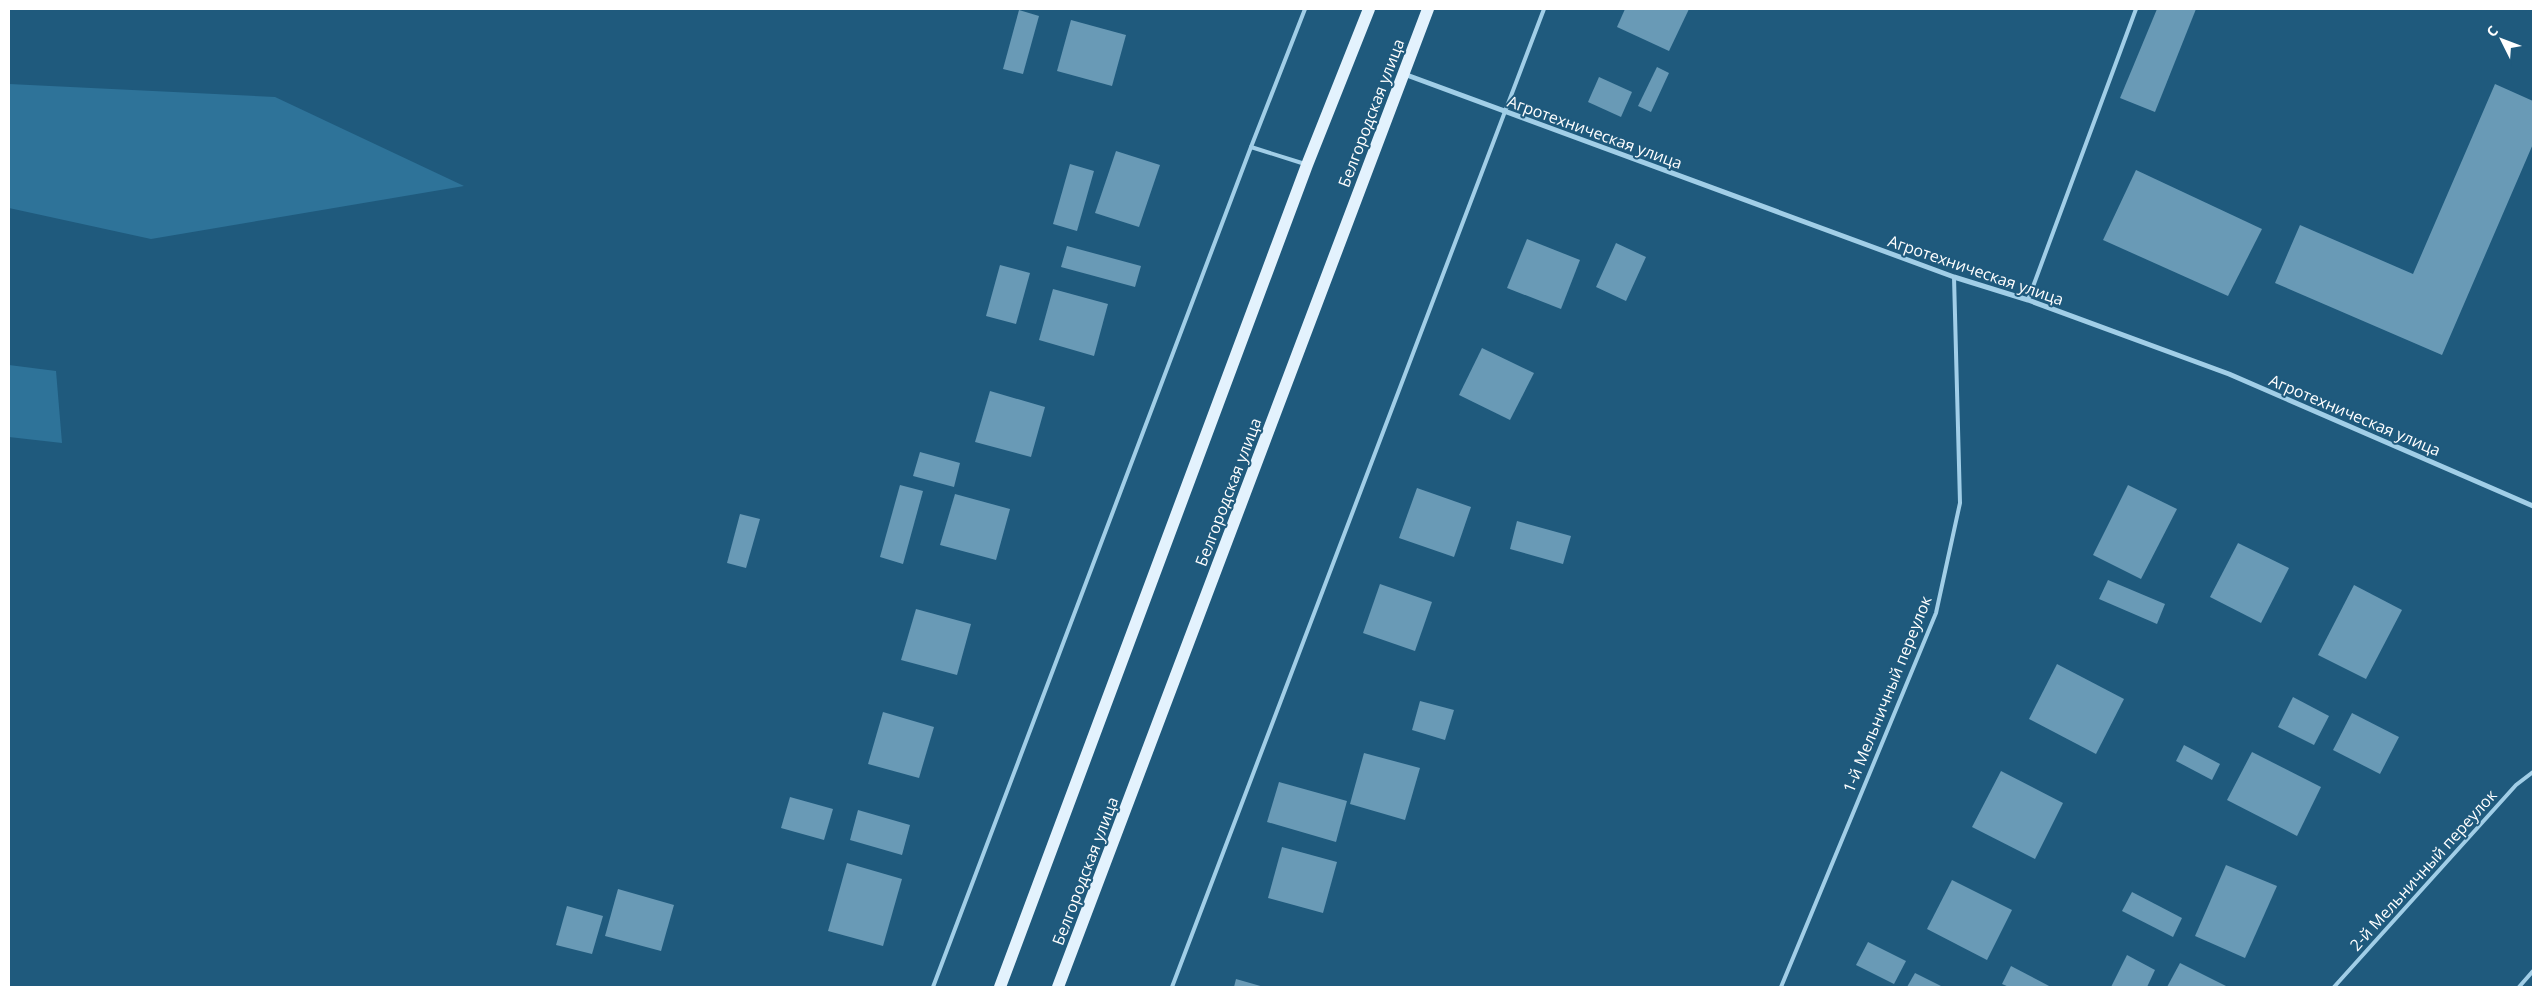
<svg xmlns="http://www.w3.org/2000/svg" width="2542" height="996" font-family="'Open Sans',sans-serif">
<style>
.green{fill:#2e7399}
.building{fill:#699ab6}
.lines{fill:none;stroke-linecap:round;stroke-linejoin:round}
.service{stroke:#a1cee7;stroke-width:4}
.minor{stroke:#a1cee7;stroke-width:5}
.primary{stroke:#e3f2fd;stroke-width:12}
.labels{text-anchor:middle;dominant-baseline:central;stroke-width:4;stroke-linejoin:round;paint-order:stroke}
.street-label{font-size:16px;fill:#fff;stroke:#1f5a7d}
</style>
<rect width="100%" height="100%" fill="#1f5a7d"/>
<g class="green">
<polygon points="9,84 275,97 464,186 151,239 9,208"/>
<polygon points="9,365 56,371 62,443 9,437"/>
</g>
<g class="building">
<polygon points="1625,9 1689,9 1669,51 1617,27"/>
<polygon points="2157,9 2196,9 2155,112 2120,98"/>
<polygon points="1019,10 1039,16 1023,74 1003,69"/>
<polygon points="1071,20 1126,35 1112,86 1057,71"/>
<polygon points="1657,67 1669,73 1651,112 1638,106"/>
<polygon points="1599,77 1632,92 1621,117 1588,102"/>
<polygon points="2495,84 2533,101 2533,144 2442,355 2275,283 2300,225 2413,274"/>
<polygon points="1116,151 1160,165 1139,227 1095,213"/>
<polygon points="1070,164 1094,171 1077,231 1053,224"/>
<polygon points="2136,170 2262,229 2228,296 2103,240"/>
<polygon points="1527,239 1580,260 1561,309 1507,288"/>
<polygon points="1616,243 1646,257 1626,301 1596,287"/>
<polygon points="1067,246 1141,266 1135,287 1061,267"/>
<polygon points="1000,265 1030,273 1016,324 986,316"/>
<polygon points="1053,289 1108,304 1094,356 1039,340"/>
<polygon points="1482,348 1534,373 1510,420 1459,395"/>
<polygon points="990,391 1045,407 1031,457 975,442"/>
<polygon points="920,452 960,463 954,487 913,476"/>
<polygon points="900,485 923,491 903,564 880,557"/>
<polygon points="2128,485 2177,509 2141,579 2093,555"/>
<polygon points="1417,488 1471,507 1454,557 1399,538"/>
<polygon points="955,494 1010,509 996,560 940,545"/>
<polygon points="740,514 760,519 746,568 727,563"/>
<polygon points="1517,521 1571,536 1563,564 1510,549"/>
<polygon points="2238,543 2289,568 2261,623 2210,597"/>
<polygon points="2108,580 2165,604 2157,624 2099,599"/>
<polygon points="1380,584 1432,602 1415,651 1363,633"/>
<polygon points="2354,585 2402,610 2366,679 2318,655"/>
<polygon points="916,609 971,624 957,675 901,660"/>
<polygon points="2057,664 2124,699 2096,754 2029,719"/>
<polygon points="2293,697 2329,716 2314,745 2278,727"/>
<polygon points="1420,701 1454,710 1445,740 1412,730"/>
<polygon points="883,712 934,727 919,778 868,764"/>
<polygon points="2352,713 2399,737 2380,774 2333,750"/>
<polygon points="2184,745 2220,764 2212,780 2176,761"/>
<polygon points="2252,752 2321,787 2297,836 2227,800"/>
<polygon points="1364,753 1420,768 1405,820 1350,804"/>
<polygon points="2001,771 2063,803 2035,859 1972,827"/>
<polygon points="1279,782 1347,801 1336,842 1267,822"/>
<polygon points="790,797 833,809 824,840 781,828"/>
<polygon points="858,810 910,825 902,855 850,840"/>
<polygon points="1282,847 1337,862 1323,913 1268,898"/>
<polygon points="847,863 902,879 883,946 828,931"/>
<polygon points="2226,865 2277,886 2245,958 2195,936"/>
<polygon points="1952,880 2012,910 1987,960 1927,929"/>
<polygon points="618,889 674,905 661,951 605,936"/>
<polygon points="2132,892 2182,918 2173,937 2122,911"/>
<polygon points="567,906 603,916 592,954 556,945"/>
<polygon points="1868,942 1906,961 1894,984 1856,965"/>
<polygon points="2127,955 2155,970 2147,987 2111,987"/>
<polygon points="2180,963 2228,987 2167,987"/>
<polygon points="2011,966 2051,987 2009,987 2002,984"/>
<polygon points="1915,973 1943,987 1907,987"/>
<polygon points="1236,979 1264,987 1234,987"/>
</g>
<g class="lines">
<g class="service">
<polyline points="1251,147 1305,9"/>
<polyline points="2028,300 2136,9"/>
<polyline points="933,987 1251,147 1305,164"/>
<polyline points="1172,987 1544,9"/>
<polyline points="1781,987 1936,613 1960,503 1954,277"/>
<polyline points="2334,987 2516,785 2533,772"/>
<polyline points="2519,987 2533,971"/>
</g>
<polyline class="minor" points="1404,74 1954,277 2028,300 2229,374 2533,506"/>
<g class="primary">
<polyline points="1000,987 1307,165 1369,9"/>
<polyline points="1058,987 1428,9"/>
</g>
</g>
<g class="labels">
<g class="street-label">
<text transform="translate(1371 113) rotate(-69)">Белгородская улица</text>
<text transform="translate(1595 132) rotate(20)">Агротехническая улица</text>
<text transform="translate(1976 270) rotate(19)">Агротехническая улица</text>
<text transform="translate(2355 415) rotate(23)">Агротехническая улица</text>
<text transform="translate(1228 492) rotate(-69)">Белгородская улица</text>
<text transform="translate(1887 694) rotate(-68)">1-й Мельничный переулок</text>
<text transform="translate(2423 870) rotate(-48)">2-й Мельничный переулок</text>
<text transform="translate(1085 871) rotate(-69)">Белгородская улица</text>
</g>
</g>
<rect width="2542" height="996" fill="none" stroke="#ffffff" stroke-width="20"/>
<g transform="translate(2502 40) rotate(312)" stroke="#1f5a7d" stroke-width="4" paint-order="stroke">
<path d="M0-4L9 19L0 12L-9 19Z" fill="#ffffff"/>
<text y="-8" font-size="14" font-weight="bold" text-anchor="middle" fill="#ffffff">С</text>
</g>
</svg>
